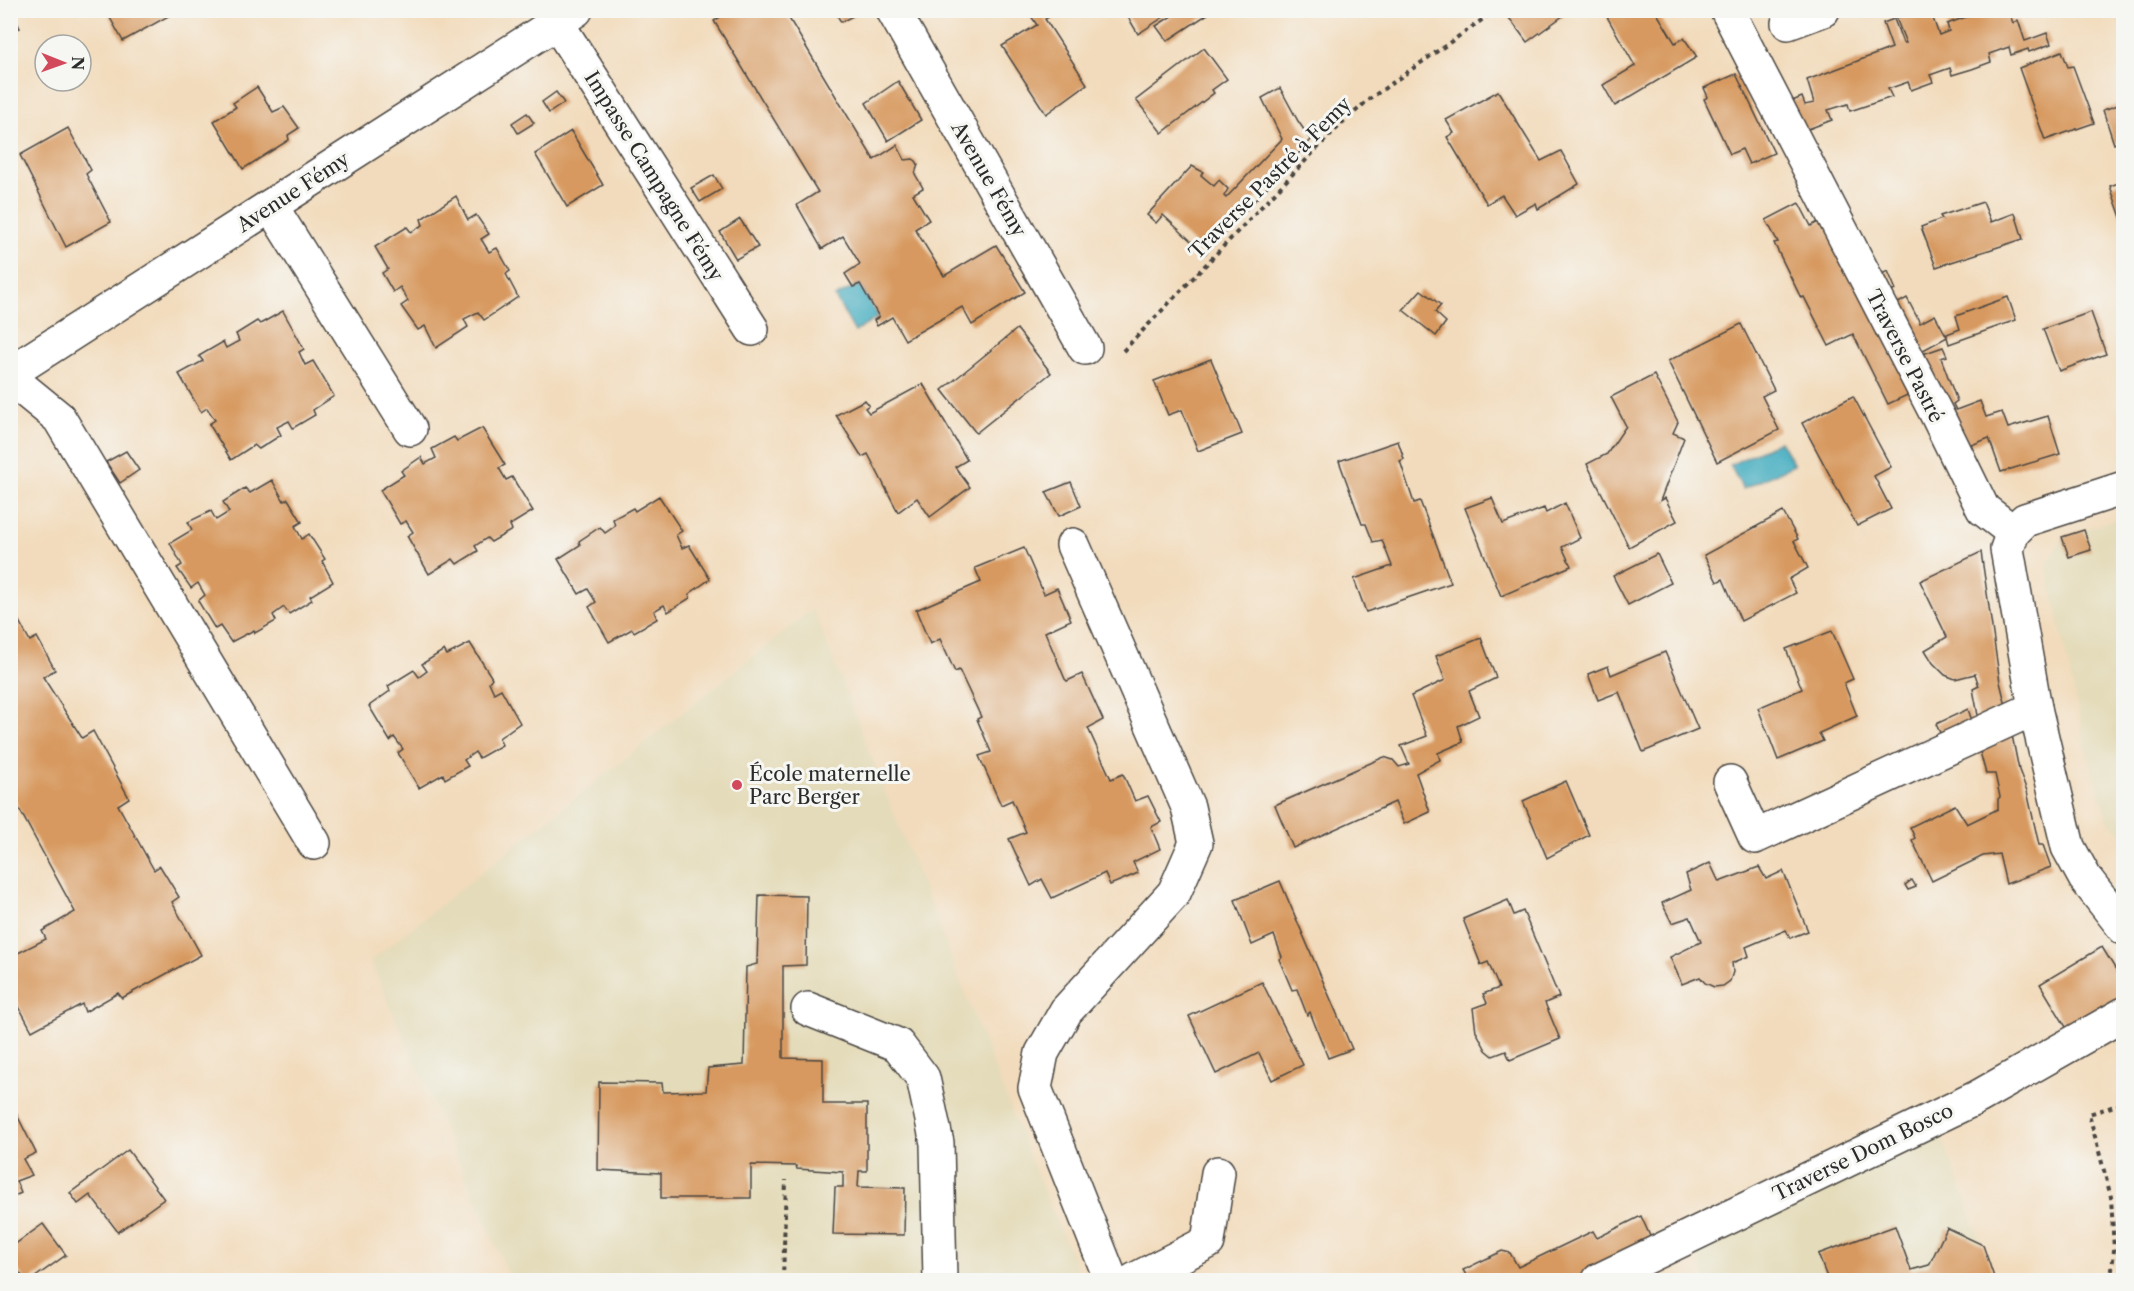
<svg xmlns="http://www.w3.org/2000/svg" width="2134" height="1291" font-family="'Libre Caslon Text',serif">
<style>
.built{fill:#e4dbba}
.water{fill:#3fabbf;stroke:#356b75;stroke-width:1.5}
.building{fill:#d7995f}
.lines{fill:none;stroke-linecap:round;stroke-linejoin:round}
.minor-casing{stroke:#494541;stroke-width:36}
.path{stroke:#494541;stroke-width:4;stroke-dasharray:4.5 4.5;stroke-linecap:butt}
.minor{stroke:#fff;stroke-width:33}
.poi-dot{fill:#d1495b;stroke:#f6f6f2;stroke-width:2}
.labels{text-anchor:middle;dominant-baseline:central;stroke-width:6;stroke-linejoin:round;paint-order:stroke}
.street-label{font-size:20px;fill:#2b2b2b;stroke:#f6f6f2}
.poi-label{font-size:20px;fill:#2b2b2b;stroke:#f6f6f2;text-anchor:start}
</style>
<rect width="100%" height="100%" fill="#f6f6f2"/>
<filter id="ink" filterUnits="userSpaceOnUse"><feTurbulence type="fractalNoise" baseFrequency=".0167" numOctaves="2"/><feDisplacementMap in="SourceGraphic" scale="12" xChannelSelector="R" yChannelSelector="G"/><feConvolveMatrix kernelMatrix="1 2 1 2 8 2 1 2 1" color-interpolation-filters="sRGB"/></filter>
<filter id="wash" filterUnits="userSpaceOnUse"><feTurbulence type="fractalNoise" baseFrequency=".008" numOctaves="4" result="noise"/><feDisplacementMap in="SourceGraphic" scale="24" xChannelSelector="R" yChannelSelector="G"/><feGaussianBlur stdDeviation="1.35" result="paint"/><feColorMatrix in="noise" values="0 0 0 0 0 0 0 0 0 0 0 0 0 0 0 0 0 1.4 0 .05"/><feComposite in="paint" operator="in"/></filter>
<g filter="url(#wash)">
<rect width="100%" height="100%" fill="#f2dbbc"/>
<g class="built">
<polygon points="2123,517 2123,835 2108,821 2086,748 2047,567 2062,537"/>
<polygon points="813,609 1031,1160 1060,1230 1081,1274 1068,1280 511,1280 370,961"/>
<polygon points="1939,1128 1995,1280 1705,1280 1694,1248"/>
</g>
<g class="water">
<polygon points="860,284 879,317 855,332 835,297"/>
<polygon points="1780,441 1794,465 1743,489 1730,465"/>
</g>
<g id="blocks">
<g class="building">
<polygon points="118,10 173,10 174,13 123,41 109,16"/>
<polygon points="731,10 784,10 874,160 897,145 905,160 913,159 916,161 918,164 915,174 923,188 913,194 929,220 915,229 944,276 996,245 1025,292 972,325 962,307 905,340 892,317 877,326 874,320 879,317 860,284 853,287 845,274 860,264 843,236 822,249 797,205 818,192 714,21"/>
<polygon points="834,10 855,10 857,14 841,22"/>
<polygon points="1027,10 1050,10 1053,15 1045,19 1087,84 1046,114 1002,46 1037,25"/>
<polygon points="1128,10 1174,10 1138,34 1125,12"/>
<polygon points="1181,10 1214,10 1167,41 1156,26"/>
<polygon points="1513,10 1571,10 1527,42 1507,15"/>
<polygon points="1613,10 1655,10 1675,43 1684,38 1697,57 1615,106 1603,85 1635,66 1606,15"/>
<polygon points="1918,10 1930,10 1939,35 1949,31 1947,24 1955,21 1985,10 2008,10 2013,23 2018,20 2025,41 2047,33 2051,44 2029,52 2028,49 2011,55 2009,47 1989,54 1991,62 1972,69 1952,75 1950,68 1930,75 1933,82 1911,90 1908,82 1888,89 1892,97 1850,111 1848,104 1828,110 1832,120 1803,131 1790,102 1802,97 1805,105 1814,103 1807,80 1892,48 1883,23 1894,19 1903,43 1906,43 1896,18"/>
<polygon points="15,18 20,28 10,32 10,20"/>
<polygon points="1204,48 1227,79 1212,90 1214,93 1162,133 1136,100"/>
<polygon points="2062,51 2068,67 2073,66 2094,123 2045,140 2019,68"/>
<polygon points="1736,74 1774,153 1749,164 1742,149 1730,154 1704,99 1708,97 1704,88"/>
<polygon points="898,81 921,120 888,141 866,103"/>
<polygon points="257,87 273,112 284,107 299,128 288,135 289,140 243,169 214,121 236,107 233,103"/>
<polygon points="1280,88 1298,121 1311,140 1205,254 1163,215 1156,223 1147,215 1192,166 1203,172 1201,175 1214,186 1219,180 1228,189 1224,196 1226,198 1282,139 1262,98"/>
<polygon points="1498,91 1541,161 1561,151 1579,184 1538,209 1536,203 1515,215 1502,195 1487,204 1447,137 1454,133 1446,120"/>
<polygon points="556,92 564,103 549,113 542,102"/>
<polygon points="2124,103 2124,140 2114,144 2103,110"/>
<polygon points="527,113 534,123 518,133 512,123"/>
<polygon points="68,128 91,170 86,174 111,222 66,247 20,155"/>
<polygon points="571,131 603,185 567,207 535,154"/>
<polygon points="714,175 722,189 700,202 691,188"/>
<polygon points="2124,181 2124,223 2123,223 2110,186"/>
<polygon points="456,196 468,220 476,215 489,234 481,239 489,252 497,248 510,271 506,274 518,297 484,320 478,312 464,319 468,327 436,348 425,326 418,330 401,306 408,301 400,287 393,292 382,273 388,269 375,247 407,227 411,232 423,225 421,219"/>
<polygon points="1983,202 1991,222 2015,213 2023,239 1936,267 1921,227 1942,219 1940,216"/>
<polygon points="1799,203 1811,226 1824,219 1914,392 1888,404 1853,334 1829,346 1804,297 1801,298 1774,243 1778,242 1766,220"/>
<polygon points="740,219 758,247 736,259 720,232"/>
<polygon points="1888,271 1896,290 1883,294 1875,277"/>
<polygon points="1421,290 1441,305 1435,312 1446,322 1436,336 1403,310"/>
<polygon points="2008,297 2016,320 1949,344 1947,337 1916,354 1891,307 1907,298 1920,323 1935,315 1947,337 1947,334 1960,329 1956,316"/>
<polygon points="283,311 304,349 299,352 305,365 313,361 334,396 313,410 315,415 293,428 289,421 277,427 281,435 259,449 254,445 231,460 209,424 215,420 207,408 201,412 179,374 203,361 199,356 223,342 226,348 239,341 236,334 257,321 260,324"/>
<polygon points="2091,312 2106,354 2059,371 2043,329"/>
<polygon points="1741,324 1774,390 1762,396 1779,430 1717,462 1668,361"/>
<polygon points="1017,329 1051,373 976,433 942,390"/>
<polygon points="1943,347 1947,356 1941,358 1957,401 1953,404 1956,410 1980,401 1986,417 2002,412 2008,428 2048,416 2060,454 2001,472 1989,438 1969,446 1917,356"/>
<polygon points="1211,359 1242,434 1198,451 1182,410 1168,415 1154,381"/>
<polygon points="1654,375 1678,422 1673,433 1684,438 1660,501 1665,498 1677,521 1629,547 1587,464 1607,454 1626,426 1611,397"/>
<polygon points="923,384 967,460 955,467 970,487 930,517 917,498 898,512 868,454 862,457 836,415 865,400 869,405 865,408 869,413"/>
<polygon points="1853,396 1891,467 1874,476 1891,509 1857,526 1802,423"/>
<polygon points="482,428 505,465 499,468 506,480 512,477 533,511 510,525 512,530 491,542 487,538 475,546 478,551 457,564 453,559 429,574 407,536 413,532 406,521 400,524 380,490 404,475 401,471 421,457 425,464 436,458 432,449 454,437 457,441"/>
<polygon points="1398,441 1404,459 1400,461 1414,503 1420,501 1451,583 1366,612 1354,579 1392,566 1382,540 1373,542 1366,524 1362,524 1339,461"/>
<polygon points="126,451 139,470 120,483 106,462"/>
<polygon points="272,480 284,501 288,499 302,522 295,526 302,539 309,534 325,559 322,561 333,582 310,596 312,600 289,614 284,607 273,615 276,621 255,633 254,630 231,642 220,626 215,629 198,601 205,595 198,583 191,588 177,568 182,565 170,543 192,530 188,522 211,511 216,520 229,512 223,502 245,488 250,493"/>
<polygon points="1071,482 1081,506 1059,516 1046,492"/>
<polygon points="659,496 682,531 676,535 682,548 689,545 710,579 689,594 690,598 668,612 664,605 654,611 657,619 634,632 632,629 609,642 589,607 596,602 588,589 579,594 558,559 580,545 579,541 600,527 605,533 615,526 613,519 633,508 635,511"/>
<polygon points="1492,498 1503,524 1544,508 1546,513 1565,503 1580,538 1562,547 1571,566 1501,596 1465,508"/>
<polygon points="1783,512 1798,539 1794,541 1808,568 1789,579 1796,593 1741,621 1723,579 1717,582 1704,555"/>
<polygon points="2084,530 2091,550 2069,557 2062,537"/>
<polygon points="1024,548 1044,594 1057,588 1071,620 1045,632 1065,679 1067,681 1082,674 1103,720 1088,728 1111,779 1123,774 1135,801 1148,796 1161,822 1151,827 1160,849 1133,862 1138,873 1110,885 1105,873 1052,898 1042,879 1031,886 1009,839 1026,832 1012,800 1001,805 979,756 991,752 977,719 981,717 959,670 955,672 940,639 930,644 916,610 981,582 975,568"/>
<polygon points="1981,552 2000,682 2007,710 1979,721 1973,689 1979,686 1975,674 1955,679 1945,675 1933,663 1925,650 1947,637 1920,581"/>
<polygon points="1657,554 1671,583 1628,605 1613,576"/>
<polygon points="10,605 30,641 37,637 55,670 43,677 82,738 93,731 129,798 118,805 154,870 160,866 179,897 172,902 201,955 122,998 118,993 85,1012 82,1004 32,1031 10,990 10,957 46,939 42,931 75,912 10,792"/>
<polygon points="1832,631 1853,679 1844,683 1857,716 1819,733 1823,741 1778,760 1758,708 1802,689 1786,649"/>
<polygon points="1481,638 1496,678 1469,691 1479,716 1458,726 1463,742 1438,753 1440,760 1416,773 1430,812 1404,824 1395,802 1293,848 1275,805 1384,757 1393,760 1399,767 1409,764 1401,746 1427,736 1411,696 1445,680 1436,656"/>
<polygon points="470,643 492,678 489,682 494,693 501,689 520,723 499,738 502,745 479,758 475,752 464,760 468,766 445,779 443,774 419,788 398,753 403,749 394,737 390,741 369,706 390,691 388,686 414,670 419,677 427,671 422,664 444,650 447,655"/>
<polygon points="1665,652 1698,729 1643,752 1619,692 1598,700 1588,674 1608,666 1611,675"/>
<polygon points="1968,709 1973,724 1942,737 1936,724"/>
<polygon points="2012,735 2019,770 2027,791 2039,845 2043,845 2051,867 2006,884 1999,854 1983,856 1932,881 1912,840 1915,838 1910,827 1955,805 1967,824 1998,809 1998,799 2000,797 1995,774 1986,774 1979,748"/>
<polygon points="1566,781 1589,835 1547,858 1523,801"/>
<polygon points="1710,863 1719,882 1759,867 1766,879 1783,871 1808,931 1790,938 1786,930 1746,947 1749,956 1732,963 1733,972 1730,981 1723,986 1714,987 1705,983 1700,977 1682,984 1670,957 1701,942 1690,917 1672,923 1662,903 1691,890 1686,874"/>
<polygon points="1912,880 1916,887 1908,890 1905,885"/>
<polygon points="1280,881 1352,1049 1328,1058 1310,1012 1307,1015 1297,989 1292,990 1279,959 1282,957 1274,935 1252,945 1235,900"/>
<polygon points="759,895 807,896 806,965 783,966 783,1058 823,1059 823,1104 867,1104 867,1171 859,1171 858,1187 905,1188 904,1235 833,1234 835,1187 843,1187 843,1172 797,1169 796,1166 751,1165 751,1198 661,1198 661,1173 598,1170 599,1082 662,1083 663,1092 706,1091 708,1068 744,1065 746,967 757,964"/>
<polygon points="1508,900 1514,915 1523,911 1559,997 1545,1003 1560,1039 1510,1060 1506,1051 1493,1056 1486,1050 1476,1031 1473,1008 1487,1003 1483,994 1499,988 1488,962 1481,965 1463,919"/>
<polygon points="2102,947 2124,983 2124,996 2093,1014 2072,1037 2040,984"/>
<polygon points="1262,982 1303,1065 1272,1080 1259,1053 1216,1074 1189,1016"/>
<polygon points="14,1109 36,1153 23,1159 32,1175 16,1181 21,1193 10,1198 10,1111"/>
<polygon points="128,1150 164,1199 118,1232 90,1195 78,1204 70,1193"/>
<polygon points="1641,1216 1654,1245 1582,1280 1568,1280 1580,1274 1564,1280 1469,1280 1463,1270 1502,1251 1510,1253 1518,1267 1593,1231 1597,1238"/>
<polygon points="43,1224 66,1255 31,1280 25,1280 10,1260 10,1248"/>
<polygon points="1895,1226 1911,1270 1929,1265 1947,1228 1983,1245 1995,1280 1828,1280 1818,1254"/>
</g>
</g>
</g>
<g filter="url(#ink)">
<use href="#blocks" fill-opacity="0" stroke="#494541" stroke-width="1.5"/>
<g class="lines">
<g class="minor-casing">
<g id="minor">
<polyline points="893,10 1085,348"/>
<polyline points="1727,10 1938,417 1983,509 2013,532"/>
<polyline points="557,23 752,329"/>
<polyline points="1788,23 1823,10"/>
<polyline points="271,206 410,429"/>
<polyline points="10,373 576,10"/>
<polyline points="10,378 59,418 314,843"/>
<polyline points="2124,488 2025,520 2013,532 2007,549 2035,708 2068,847 2085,878 2124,928"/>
<polyline points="1073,545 1188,807 1196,843 1174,893 1066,1011 1042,1053 1035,1088 1111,1280"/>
<polyline points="1730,782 1755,837 2035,708"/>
<polyline points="808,1009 898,1045 923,1078 937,1143 940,1280"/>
<polyline points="1134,1280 1208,1242 1218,1173"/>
<polyline points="1599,1280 1978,1097 2124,1014"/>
</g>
</g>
<g class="path">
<polyline points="1123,351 1331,134 1368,100 1496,10"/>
<polyline points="783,1280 786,1180"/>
<polyline points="2111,1280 2114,1250 2111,1197 2089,1114 2124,1103"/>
</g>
<use href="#minor" class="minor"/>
</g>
</g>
<circle class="poi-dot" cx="737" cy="785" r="6"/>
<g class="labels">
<g class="street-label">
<text transform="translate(654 176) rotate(58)">Impasse Campagne Fémy</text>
<text transform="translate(1270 178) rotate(-45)">Traverse Pastré à Femy</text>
<text transform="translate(989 179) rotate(60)">Avenue Fémy</text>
<text transform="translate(293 192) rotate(-33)">Avenue Fémy</text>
<text transform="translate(1905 356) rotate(63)">Traverse Pastré</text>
<text transform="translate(1863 1152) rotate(-26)">Traverse Dom Bosco</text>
</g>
<g class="poi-label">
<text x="749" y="774">École maternelle<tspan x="749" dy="23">Parc Berger</tspan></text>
</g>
</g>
<rect width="2134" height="1291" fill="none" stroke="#f6f6f2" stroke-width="36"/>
<g transform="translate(63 63) rotate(91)"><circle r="28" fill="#f6f6f2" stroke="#a5a5a2" stroke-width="1.5"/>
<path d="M0-4.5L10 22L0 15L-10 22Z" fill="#d1495b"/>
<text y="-9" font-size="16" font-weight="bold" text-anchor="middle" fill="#2b2b2b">N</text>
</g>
</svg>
